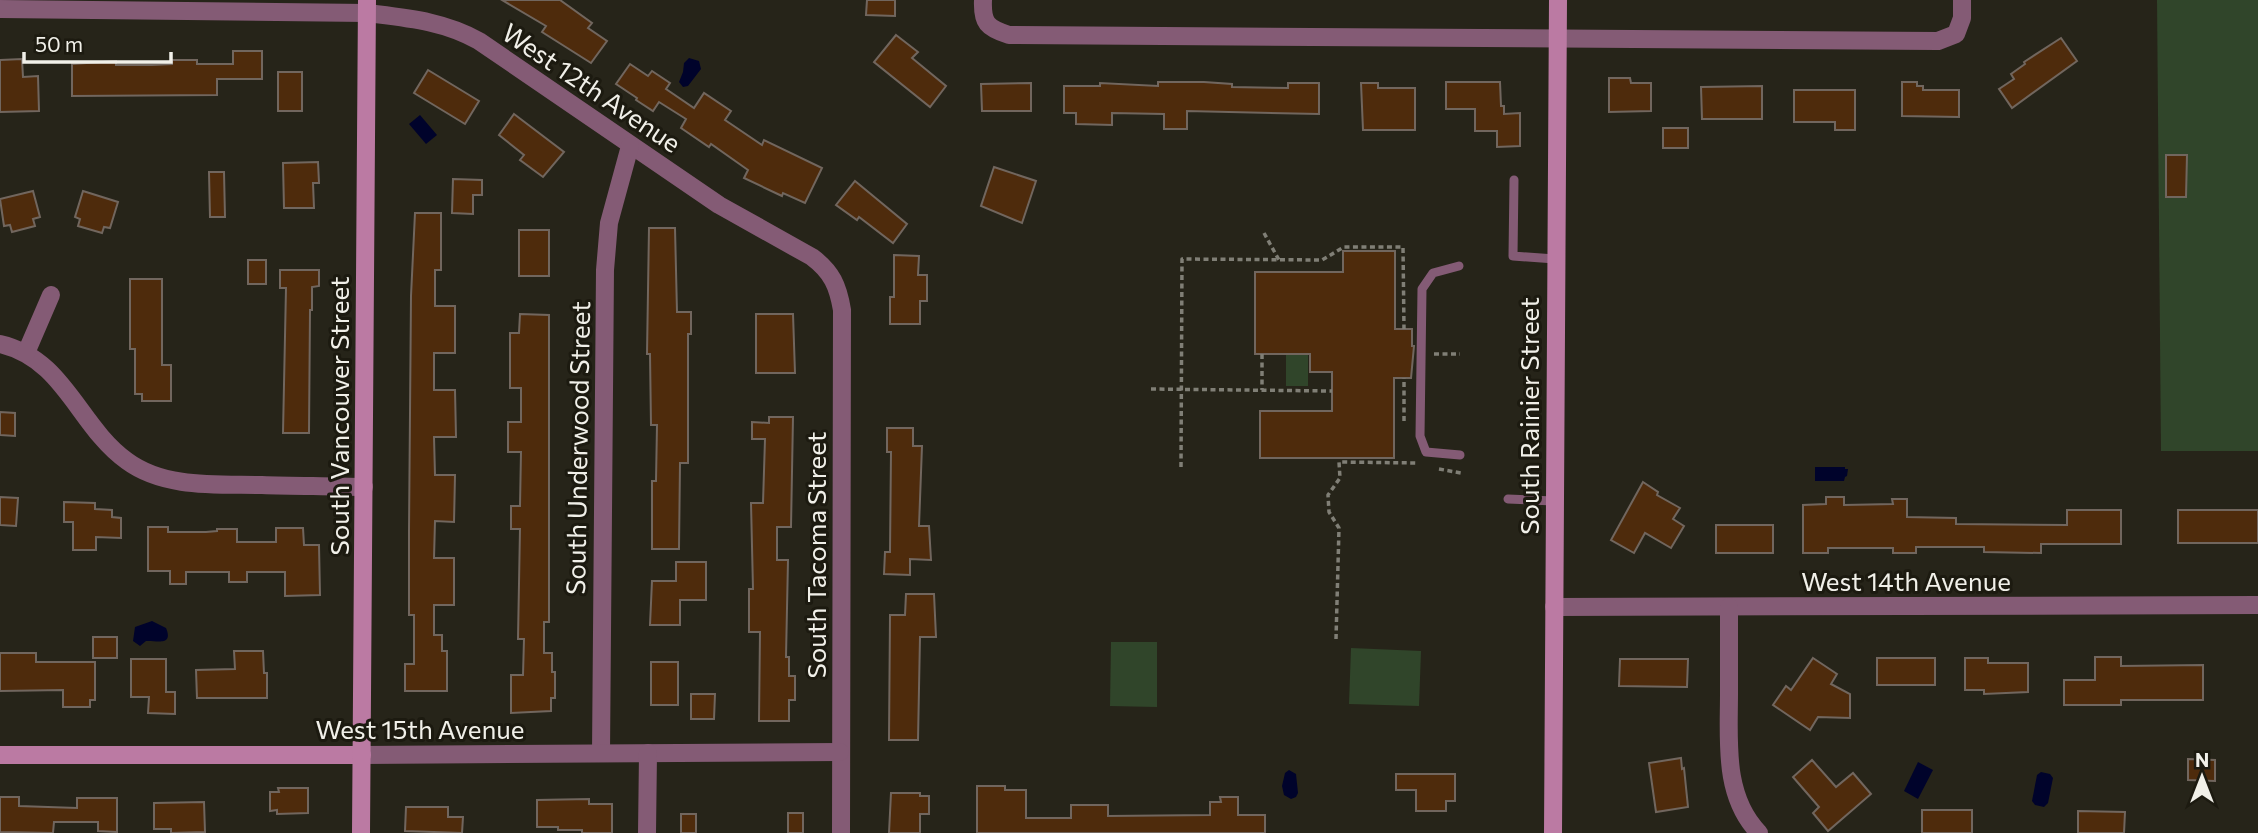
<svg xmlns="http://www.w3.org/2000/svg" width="2258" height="833" font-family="Commissioner,sans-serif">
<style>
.green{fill:#30452a}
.water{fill:#00032b}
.building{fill:#4e2b0c;stroke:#71665e;stroke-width:2}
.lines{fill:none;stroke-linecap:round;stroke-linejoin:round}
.path{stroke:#807f76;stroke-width:3.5;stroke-dasharray:5 3.5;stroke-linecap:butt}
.lane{stroke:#845b75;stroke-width:9}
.street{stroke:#845b75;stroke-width:18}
.secondary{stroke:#bb7aa3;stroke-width:18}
.labels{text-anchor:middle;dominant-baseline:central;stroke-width:6;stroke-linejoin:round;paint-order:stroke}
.street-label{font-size:26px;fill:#f1f0e9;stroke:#1c1a10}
</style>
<rect width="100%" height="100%" fill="#262419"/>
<g class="green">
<polygon points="2157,0 2258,0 2258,451 2161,451"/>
<rect x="1286" y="355" width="22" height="31"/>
<polygon points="1111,642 1157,642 1157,707 1110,706"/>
<polygon points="1351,648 1421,651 1419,706 1349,704"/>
</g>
<g class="water">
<polygon points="689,58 699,61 701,69 688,86 683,87 679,82 683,72 684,63"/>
<polygon points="420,115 437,135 426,144 409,124"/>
<polygon points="1815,467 1845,467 1845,469 1848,469 1847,476 1845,477 1844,481 1815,481"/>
<path d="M152 621 166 628C174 647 155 640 146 641L140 646 133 641 135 627Z"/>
<polygon points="1918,762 1933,770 1918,799 1904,791"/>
<polygon points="1289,770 1296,774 1298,793 1296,797 1291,799 1284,795 1282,786 1285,773"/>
<polygon points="2041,772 2050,774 2053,778 2048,803 2044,807 2035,805 2032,801 2037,775"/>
</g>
<g class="building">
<polygon points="502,0 560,0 592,23 588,28 607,41 591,63 542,32 546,26"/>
<polygon points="867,0 895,0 895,16 866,15"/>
<polygon points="896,35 918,52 912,58 946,86 930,107 874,62"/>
<polygon points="2061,38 2077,61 2012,108 1999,89 2014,79 2011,74 2025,64 2024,62"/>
<polygon points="233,51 262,51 262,79 217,79 217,95 72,96 72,64 116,61 116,65 152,65 172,64 172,60 197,60 197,64 233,64"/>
<polygon points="22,59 23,77 38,76 39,111 0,112 0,60"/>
<polygon points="630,64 648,76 652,71 670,83 666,89 694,108 704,93 731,111 725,120 762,145 764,140 822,168 805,203 783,193 782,196 744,178 748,170 711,144 709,147 681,128 686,119 659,102 653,111 636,100 637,98 616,84"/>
<polygon points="428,70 479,101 465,124 414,93"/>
<rect x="278" y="72" width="24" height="39"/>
<polygon points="1609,78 1630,78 1631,83 1651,83 1651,111 1609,112"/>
<polygon points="1158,82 1204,82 1232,84 1232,87 1288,88 1288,83 1319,83 1319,114 1187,111 1187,129 1164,129 1164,114 1112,113 1112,125 1076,124 1076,113 1064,113 1064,86 1100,86 1100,83 1158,86"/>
<polygon points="1446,82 1500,82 1501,106 1504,106 1504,114 1520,113 1520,146 1497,147 1497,131 1475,131 1475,109 1446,109"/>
<polygon points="1902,82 1917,82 1917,86 1923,86 1923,90 1959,90 1959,117 1902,116"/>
<polygon points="1031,83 1031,111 982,111 981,84"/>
<polygon points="1361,83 1378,83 1378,88 1415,88 1415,130 1363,130"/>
<polygon points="1762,86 1762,119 1702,119 1701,87"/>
<polygon points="1794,90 1855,90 1855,130 1835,130 1835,122 1794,122"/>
<polygon points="514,114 564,152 543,177 520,160 524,155 499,135"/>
<rect x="1663" y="128" width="25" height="20"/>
<polygon points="2166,155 2187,155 2186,197 2166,197"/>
<polygon points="318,162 319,183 313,183 314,208 284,208 283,163"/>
<polygon points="994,167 1036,181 1022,223 981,206"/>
<polygon points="209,172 224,172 225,217 210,217"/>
<polygon points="453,179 482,180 482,195 473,195 473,214 452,213"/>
<polygon points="855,181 907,224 893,243 859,217 857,220 836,205"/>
<polygon points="33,191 40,217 33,219 35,226 12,232 10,225 4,226 0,199"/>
<polygon points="83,191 118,202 110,228 104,227 102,233 78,226 80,219 75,217"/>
<polygon points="415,213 441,213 441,270 435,270 435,306 455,306 455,353 434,353 434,390 455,390 456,437 434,437 435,475 455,475 454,522 435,521 434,558 454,558 454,605 434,605 434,635 442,635 442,651 447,651 447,691 405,691 405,664 414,664 414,615 409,615 409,531 411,296"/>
<polygon points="649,228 675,228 677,312 691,312 691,334 688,334 688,463 680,463 679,549 652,549 652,481 656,481 657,425 651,425 650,354 647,354"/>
<rect x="519" y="230" width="30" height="46"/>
<polygon points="1343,251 1395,251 1395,329 1412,329 1412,346 1414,346 1411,378 1394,378 1394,458 1260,458 1260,411 1332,411 1332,372 1310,372 1310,354 1255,354 1255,272 1343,272"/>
<polygon points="894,255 919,256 918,275 927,275 927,301 920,301 920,324 890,324 890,297 894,297"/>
<rect x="248" y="260" width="18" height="24"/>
<polygon points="280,270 319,270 319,286 312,287 312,310 310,310 309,433 283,433 286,288 280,288"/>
<polygon points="130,279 162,279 162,365 171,365 171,401 142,401 142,394 135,394 135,349 130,349"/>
<polygon points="520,314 549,315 549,622 544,622 544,653 552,653 552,672 555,672 555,698 551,698 551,711 511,713 511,675 523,675 524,639 518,639 520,529 511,529 511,506 520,506 521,452 508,452 508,422 521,422 521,388 510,388 510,333 519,333"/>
<polygon points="756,314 793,314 795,373 756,373"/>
<polygon points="0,412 15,413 15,436 0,435"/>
<polygon points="769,417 793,417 791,527 777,527 777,560 788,560 786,657 789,657 789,676 795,676 795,700 789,700 789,721 759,721 760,632 749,632 749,589 753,589 751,503 763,503 765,439 752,439 752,422 769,423"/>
<polygon points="887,428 913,428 913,446 922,446 919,526 929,526 931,560 910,559 910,575 884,574 885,552 890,552 891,452 887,452"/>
<polygon points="1643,482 1658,492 1657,495 1680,508 1673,519 1684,526 1671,548 1645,533 1634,553 1611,540"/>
<polygon points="0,497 18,498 16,526 0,525"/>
<polygon points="1826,497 1844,497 1844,505 1893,504 1892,499 1907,499 1907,517 1956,518 1956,524 2067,525 2067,510 2121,510 2121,544 2041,544 2041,553 1984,552 1984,547 1916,547 1916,553 1893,553 1893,548 1828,548 1828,553 1803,553 1803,505 1826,504"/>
<polygon points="64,502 95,503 95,509 112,510 112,517 121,518 121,538 96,537 96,550 73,550 73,522 64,522"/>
<rect x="2178" y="510" width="80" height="33"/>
<rect x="1716" y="525" width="57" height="28"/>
<polygon points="148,527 168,527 168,532 206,532 217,531 217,529 237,529 237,542 276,542 276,528 303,528 304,545 319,545 320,595 285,596 285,572 247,572 247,582 229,582 229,572 186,572 186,584 170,584 170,571 148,571"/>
<polygon points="676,562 706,562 706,600 680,600 680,625 650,625 652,581 676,581"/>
<polygon points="906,594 934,594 936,637 920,637 918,740 889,740 890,615 905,615"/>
<rect x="93" y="637" width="24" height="21"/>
<polygon points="234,651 263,651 264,673 267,673 267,698 197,698 196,670 235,669"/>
<polygon points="0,653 36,653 36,662 95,662 95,700 90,700 90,707 63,707 63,690 0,691"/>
<polygon points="2095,657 2121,657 2121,666 2203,665 2203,700 2121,700 2121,705 2064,705 2064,680 2095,680"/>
<polygon points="1813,658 1837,674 1831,684 1850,694 1850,718 1818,717 1810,730 1773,705 1786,686 1791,690"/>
<rect x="1877" y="658" width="58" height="27"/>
<polygon points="1965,658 1988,658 1988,663 2028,663 2028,692 1984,694 1984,690 1965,690"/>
<polygon points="131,659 166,659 166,692 175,692 175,714 148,713 149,697 131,697"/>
<polygon points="1620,659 1688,659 1687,687 1619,686"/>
<rect x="651" y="662" width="27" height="43"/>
<polygon points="691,694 715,694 714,719 691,719"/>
<polygon points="1681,758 1682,769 1684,768 1688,807 1656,812 1649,763"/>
<polygon points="2188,759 2215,760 2215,781 2188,780"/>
<polygon points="1812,760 1836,787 1853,773 1871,794 1828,831 1813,813 1819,807 1793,777"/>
<polygon points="1396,774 1455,774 1455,801 1446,801 1446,811 1416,811 1416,790 1396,790"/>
<polygon points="977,786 1005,786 1005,790 1026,790 1026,818 1071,818 1071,805 1108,805 1108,816 1210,815 1210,802 1221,802 1220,797 1238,797 1238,815 1265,815 1265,833 977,833"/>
<polygon points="278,788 308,788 308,813 277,814 277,810 270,811 270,792 279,792"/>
<polygon points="891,793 920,793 920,796 929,796 929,814 920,814 920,833 889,833"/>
<polygon points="0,797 19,797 19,806 77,808 77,798 117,798 117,832 98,831 98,822 54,822 53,833 0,832"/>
<polygon points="589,799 589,804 612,804 612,833 582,833 582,830 558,830 558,827 537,827 537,800"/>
<polygon points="204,802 205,832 171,833 171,829 154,829 154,803"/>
<polygon points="406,807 448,807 448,817 463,817 462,833 405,831"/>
<rect x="1922" y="810" width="50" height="23"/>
<polygon points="2078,811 2125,812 2124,833 2078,833"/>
<rect x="788" y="813" width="15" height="20"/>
<rect x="681" y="814" width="15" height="19"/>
</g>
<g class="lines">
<g class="path">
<polyline points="1264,233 1279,260"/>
<polyline points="1262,354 1262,390"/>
<polyline points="1434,354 1460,354"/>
<polyline points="1151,389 1332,391"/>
<polyline points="1404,421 1404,378"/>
<polyline points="1181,467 1182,259 1322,260 1344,247 1403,247 1404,329"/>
<polyline points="1439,469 1461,473"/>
<polyline points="1336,639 1339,528 1329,512 1328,495 1340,478 1339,462 1417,463"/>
</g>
<g class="lane">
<polyline points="1514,180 1513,256 1555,259"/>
<polyline points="1459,266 1433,273 1422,289 1420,436 1426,452 1460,455"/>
<polyline points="1508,499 1554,501"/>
</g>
<g class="street">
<path d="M983 0C982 23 987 28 1009 35L1938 41 1956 34 1962 18V0"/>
<path d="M0 9 367 13C407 18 444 21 479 41L719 205 812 257C832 272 838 286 842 310L841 833"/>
<path d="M0 344C65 359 78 426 127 461 165 489 218 484 262 485 296 486 330 486 364 487"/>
<polyline points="26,353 51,295"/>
<polyline points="1554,607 2258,605"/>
<path d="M1729 607C1729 636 1729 665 1729 694 1729 741 1723 796 1759 833"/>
<polyline points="601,753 605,270 609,223 630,146"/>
<polyline points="362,755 840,752"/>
<polyline points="647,833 648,753"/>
</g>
<g class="secondary">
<polyline points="0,755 362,755"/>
<polyline points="361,833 367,0"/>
<polyline points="1553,833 1558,0"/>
</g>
</g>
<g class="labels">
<g class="street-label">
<text transform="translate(592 87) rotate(34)">West 12th Avenue</text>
<text transform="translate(338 416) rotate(-90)">South Vancouver Street</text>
<text transform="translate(1528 416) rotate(-90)">South Rainier Street</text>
<text transform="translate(577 448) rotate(-89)">South Underwood Street</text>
<text transform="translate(815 555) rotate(-90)">South Tacoma Street</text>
<text x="1906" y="580">West 14th Avenue</text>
<text x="420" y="728">West 15th Avenue</text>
</g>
</g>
<g transform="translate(2202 777)" stroke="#1c1a10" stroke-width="5" paint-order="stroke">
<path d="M0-5L12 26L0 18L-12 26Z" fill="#f1f0e9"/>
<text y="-10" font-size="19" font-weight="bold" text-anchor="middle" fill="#f1f0e9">N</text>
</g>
<path d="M24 52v10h147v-10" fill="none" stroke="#f1f0e9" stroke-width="3.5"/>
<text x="35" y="52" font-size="21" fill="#f1f0e9" stroke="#1c1a10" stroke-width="5" paint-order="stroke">50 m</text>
</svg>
